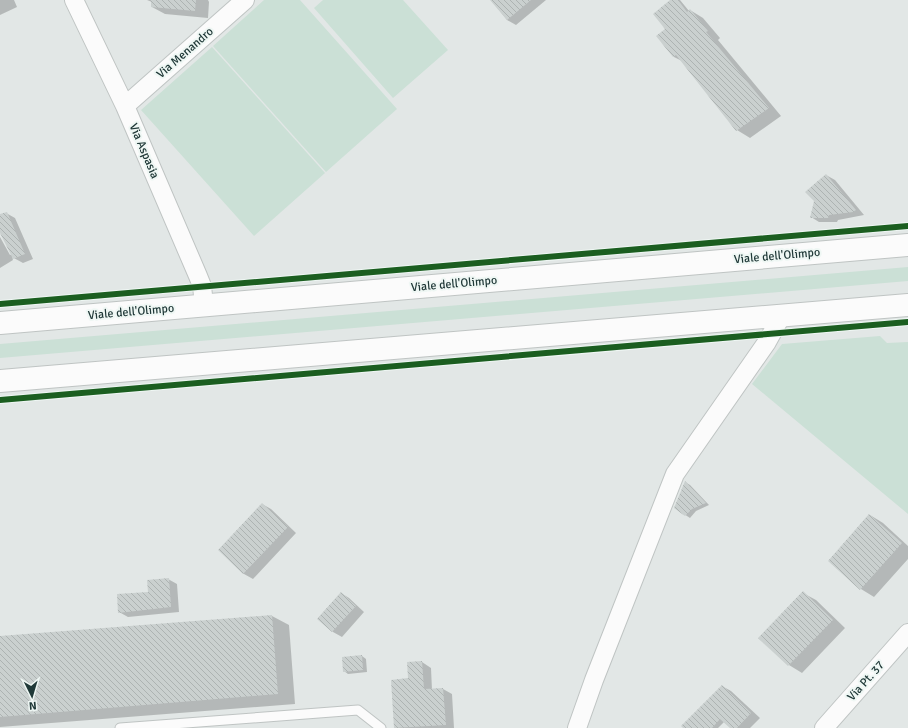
<svg xmlns="http://www.w3.org/2000/svg" width="908" height="728" font-family="Signika,sans-serif">
<defs>
<pattern id="building-back-hatch" width="6" height="6" patternUnits="userSpaceOnUse"><rect width="6" height="6" fill="#cad0cf"/><path d="M-1 5l2 2M0 0l6 6M5-1l2 2" fill="none" stroke="#adb3b2"/></pattern>
</defs>
<rect width="100%" height="100%" fill="#e2e7e6"/>
<path fill="#cbe0d6" d="M 264,0 L 300,0 L 397,109 L 326,172 L 213,46 Z
M 323,0 L 403,0 L 448,50 L 393,98 L 314,8 Z
M 212,47 L 325,173 L 254,236 L 141,110 Z
M 908,267 L 908,281 L 0,358 L 0,344 Z
M 880,336 L 887,343 L 908,342 L 908,514 L 752,384 L 782,344 Z"/>
<path fill="#0003" d="M 0,0 L 14,0 L 17,7 L 0,15 Z
M 147,0 L 208,0 L 209,2 L 208,18 L 165,14 L 152,7 L 152,2 Z
M 491,0 L 546,0 L 516,25 L 507,20 Z
M 672,0 L 680,0 L 689,11 L 690,10 L 703,18 L 720,38 L 718,40 L 781,116 L 750,138 L 737,130 L 682,61 L 674,57 L 658,36 L 667,29 Z
M 826,175 L 835,180 L 864,215 L 838,220 L 837,222 L 819,222 L 811,217 Z
M 6,213 L 15,218 L 33,259 L 23,263 L 12,257 L 13,260 L 0,268 L 0,237 L 10,255 L 12,254 L 0,230 L 0,216 Z
M 686,483 L 690,485 L 709,505 L 696,511 L 690,518 L 675,508 Z
M 262,504 L 271,509 L 296,533 L 253,579 L 244,574 L 219,550 Z
M 870,515 L 883,523 L 908,546 L 908,559 L 874,597 L 861,589 L 829,561 Z
M 168,579 L 177,584 L 179,612 L 128,617 L 119,612 Z
M 341,593 L 349,598 L 364,612 L 342,637 L 333,632 L 318,618 Z
M 803,593 L 816,600 L 845,628 L 802,673 L 789,665 L 760,638 Z
M 272,616 L 289,625 L 295,704 L 0,727 L 0,637 Z
M 362,656 L 366,659 L 367,672 L 348,674 L 344,671 L 343,658 Z
M 422,662 L 431,668 L 432,690 L 443,689 L 452,694 L 454,728 L 395,728 L 392,681 L 409,679 Z
M 722,686 L 731,691 L 760,718 L 750,728 L 731,728 L 724,722 L 718,728 L 685,728 Z"/>
<path fill="url(#building-back-hatch)" d="M 151,0 L 196,0 L 195,11 L 151,7 Z
M 490,0 L 531,0 L 507,20 Z
M 670,0 L 678,0 L 687,12 L 690,9 L 708,31 L 706,32 L 769,108 L 736,131 L 676,55 L 673,57 L 656,36 L 665,29 L 653,14 Z
M 826,174 L 856,210 L 853,212 L 829,215 L 828,218 L 810,218 L 814,201 L 805,192 Z
M 7,212 L 25,254 L 13,259 L 0,233 L 0,214 Z
M 685,481 L 706,503 L 692,509 L 685,516 L 674,508 Z
M 262,503 L 288,527 L 243,574 L 218,550 Z
M 869,514 L 902,543 L 860,590 L 828,561 Z
M 169,578 L 171,607 L 118,613 L 117,594 L 148,592 L 147,580 Z
M 803,591 L 833,620 L 788,666 L 758,638 Z
M 341,592 L 356,606 L 332,632 L 317,619 Z
M 272,615 L 278,694 L 0,717 L 0,636 Z
M 362,655 L 363,670 L 343,672 L 342,657 Z
M 422,661 L 424,689 L 443,688 L 446,725 L 394,728 L 391,680 L 408,678 L 407,662 Z
M 722,685 L 751,713 L 737,728 L 730,728 L 720,719 L 712,728 L 683,728 L 681,726 Z"/>
<g fill="none" stroke-linecap="round" stroke-linejoin="round">
<g stroke="#bfc4c3" stroke-width="11">
<path id="service" d="M 120,728 L 358,710 L 381,728"/>
</g>
<g stroke="#bfc4c3" stroke-width="20">
<path id="minor" d="M 74,0 L 125,106 L 198,276 L 202,286 L 204,305
M 125,106 L 245,0
M 577,728 L 594,680 L 675,474 L 767,342 L 782,315
M 824,728 L 908,633"/>
</g>
<g stroke="#bfc4c3" stroke-width="24">
<path id="tertiary" d="M 0,323 L 908,245
M 0,381 L 908,305"/>
</g>
<use href="#service" stroke="#fbfbfb" stroke-width="9"/>
<use href="#minor" stroke="#fbfbfb" stroke-width="18"/>
<use href="#tertiary" stroke="#fbfbfb" stroke-width="22"/>
<g stroke="#eff7f4" stroke-width="8">
<path id="cycleway" d="M 0,304 L 908,226
M 0,400 L 908,322"/>
</g>
<use href="#cycleway" stroke="#1b5e20" stroke-width="6"/>
</g>
<g text-anchor="middle" dominant-baseline="central" stroke-width="4" stroke-linejoin="round" paint-order="stroke">
<g font-size="12" fill="#203938" stroke="#eff7f4">
<text transform="translate(185 53) rotate(-41)">Via Menandro</text>
<text transform="translate(144 151) rotate(67)">Via Aspasia</text>
<text transform="translate(777 256) rotate(-5)">Viale dell'Olimpo</text>
<text transform="translate(454 284) rotate(-5)">Viale dell'Olimpo</text>
<text transform="translate(131 312) rotate(-5)">Viale dell'Olimpo</text>
<text transform="translate(866 681) rotate(-48)">Via Pt. 37</text>
</g>
</g>
<g transform="translate(32 696) rotate(175)" stroke="#eff7f4" stroke-width="3" paint-order="stroke">
<path d="M0-3L7 15L0 10L-7 15Z" fill="#203938"/>
<text y="-6" font-size="11" font-weight="bold" text-anchor="middle" fill="#203938">N</text>
</g>
</svg>
